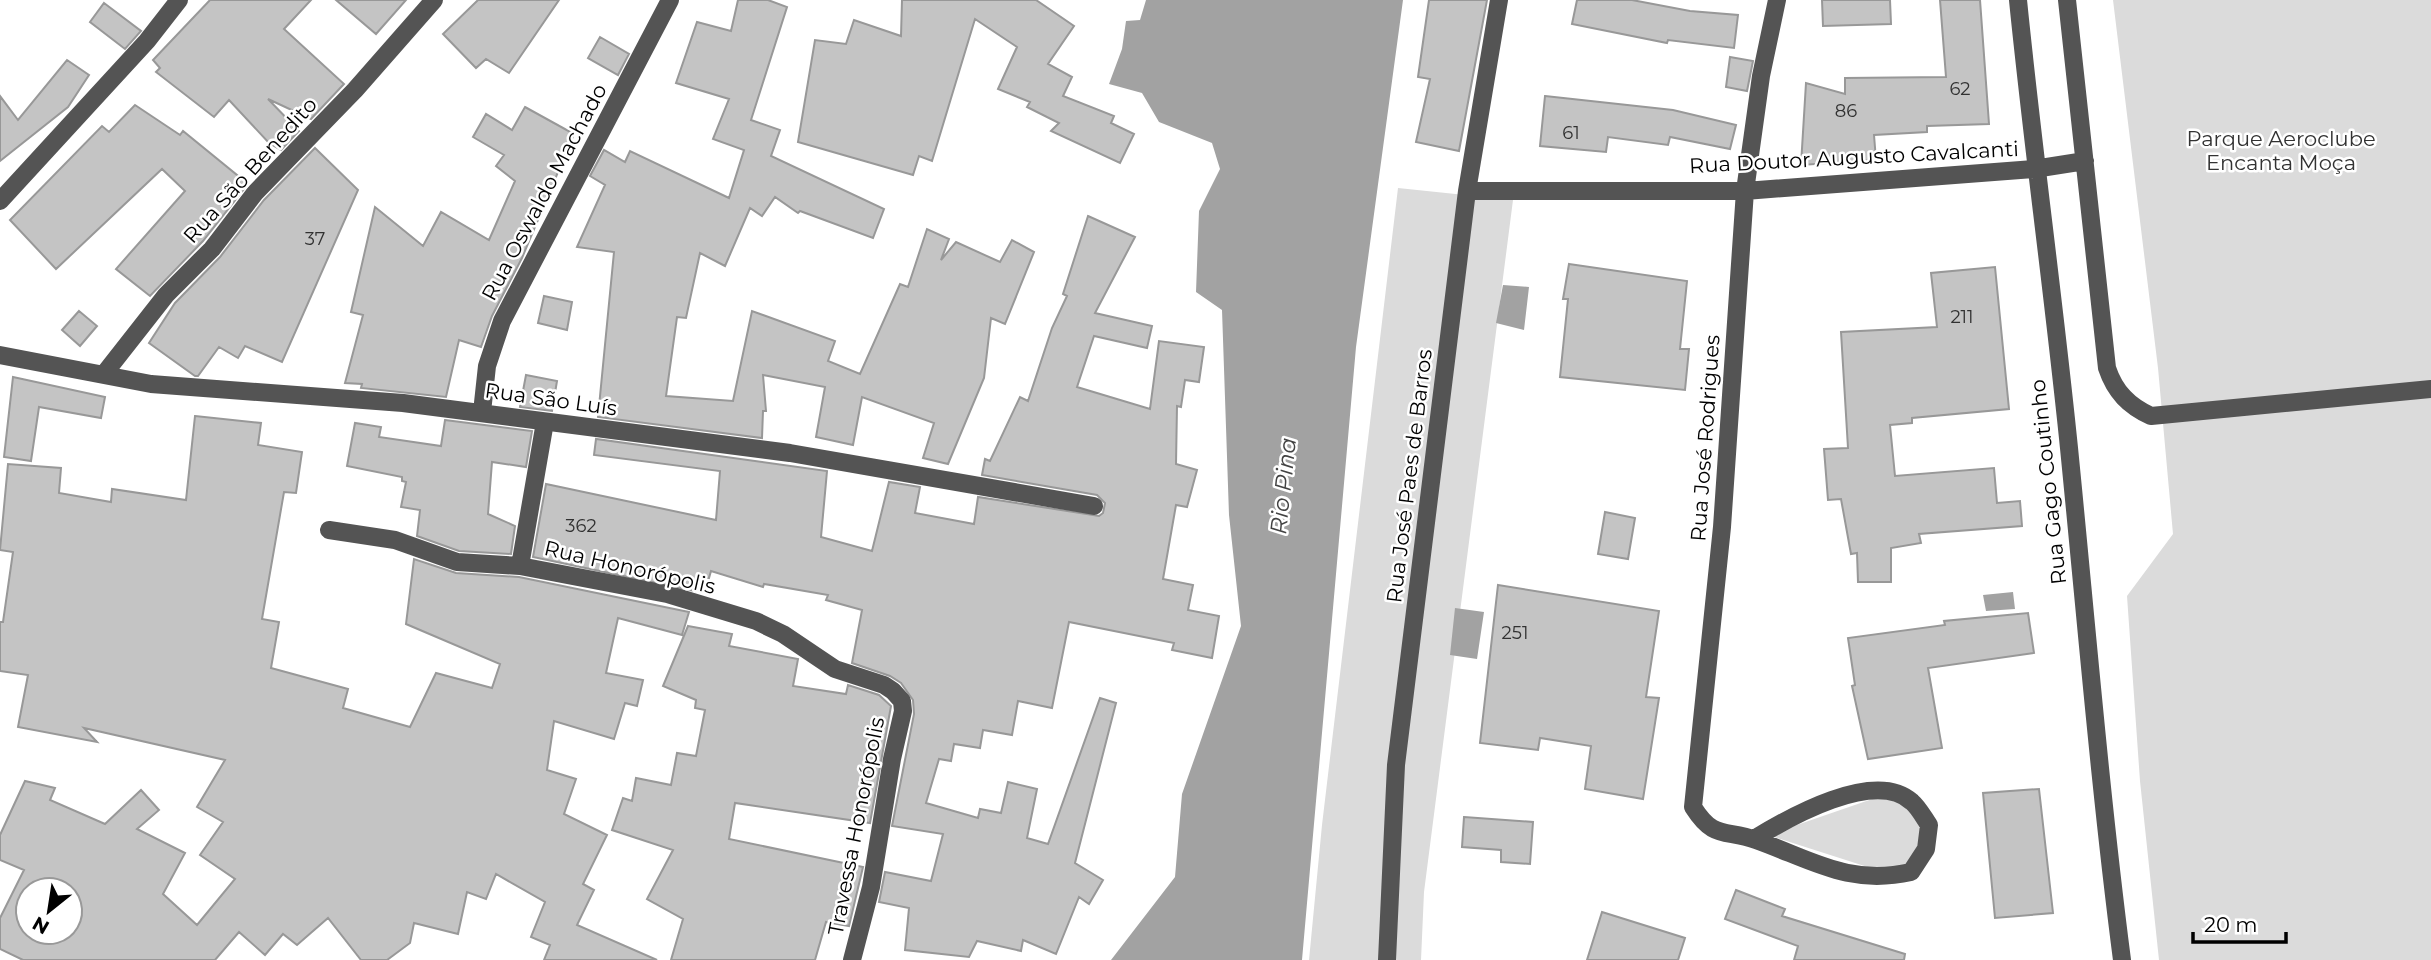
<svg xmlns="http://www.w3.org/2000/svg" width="2431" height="960" font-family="Montserrat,sans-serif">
<rect width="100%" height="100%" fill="#fff"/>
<path fill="#dbdbdb" d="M 2113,0 L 2431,0 L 2431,960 L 2159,960 L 2140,781 L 2127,596 L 2173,534 L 2158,368 Z
M 1398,188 L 1513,200 L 1424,892 L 1421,960 L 1309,960 L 1322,825 Z
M 1878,797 L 1902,800 L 1922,829 L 1919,848 L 1906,865 L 1877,870 L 1768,835 Z"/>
<path fill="#a2a2a2" d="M 1146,0 L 1403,0 L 1356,347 L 1302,960 L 1111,960 L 1175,877 L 1182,794 L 1241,626 L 1229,515 L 1222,310 L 1196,292 L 1199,211 L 1220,169 L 1212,143 L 1159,122 L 1142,93 L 1109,84 L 1122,49 L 1126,21 L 1140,20 Z
M 1503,285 L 1529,287 L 1524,330 L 1496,323 Z
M 2013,592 L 2015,609 L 1986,611 L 1983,595 Z
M 1455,608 L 1484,612 L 1477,659 L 1450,655 Z"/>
<path fill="#c4c4c4" stroke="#989898" stroke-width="2" fill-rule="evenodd" d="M 210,0 L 311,0 L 284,29 L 344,84 L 311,119 L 268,99 L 299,131 L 281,150 L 269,143 L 229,100 L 214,117 L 156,72 L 160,68 L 153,60 Z
M 336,0 L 406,0 L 376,34 Z
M 478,0 L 559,0 L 509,73 L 486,59 L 476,68 L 443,34 Z
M 738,0 L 768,0 L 787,7 L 751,120 L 780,130 L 771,156 L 884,209 L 873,238 L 800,211 L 798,213 L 775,197 L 762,216 L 750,208 L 725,266 L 700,253 L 686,318 L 677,317 L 666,396 L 733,401 L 752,311 L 835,341 L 828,361 L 860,374 L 900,284 L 908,287 L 927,229 L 949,239 L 941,260 L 956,242 L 1000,262 L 1012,240 L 1034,252 L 1005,324 L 991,318 L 984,378 L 948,464 L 923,458 L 934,423 L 862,397 L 853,445 L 816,437 L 825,387 L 763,375 L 766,411 L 763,411 L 762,438 L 598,417 L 614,252 L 577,247 L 605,185 L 590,176 L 604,150 L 625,162 L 630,151 L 729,198 L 744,150 L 713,139 L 729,99 L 676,83 L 697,22 L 731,31 Z
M 902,0 L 1036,0 L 1074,26 L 1048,64 L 1072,77 L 1063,96 L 1114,116 L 1111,123 L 1134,134 L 1120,163 L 1051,131 L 1059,123 L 1027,107 L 1030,102 L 998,89 L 1017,47 L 975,19 L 932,161 L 919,156 L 913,175 L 798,142 L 815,40 L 846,44 L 854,20 L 901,36 Z
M 1429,0 L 1487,0 L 1459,151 L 1416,142 L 1430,79 L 1418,77 Z
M 1577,0 L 1632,0 L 1690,11 L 1738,15 L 1734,48 L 1668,40 L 1667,43 L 1572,24 Z
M 1822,0 L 1890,0 L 1891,24 L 1823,26 Z
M 1940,0 L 1980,0 L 1989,124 L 1927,126 L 1927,132 L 1874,135 L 1876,160 L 1801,165 L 1806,83 L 1845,94 L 1845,78 L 1946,77 Z
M 104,3 L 141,31 L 125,49 L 90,22 Z
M 600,37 L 629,54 L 618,75 L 588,58 Z
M 1730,57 L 1753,61 L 1747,91 L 1726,87 Z
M 67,60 L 89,75 L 68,107 L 0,161 L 0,96 L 18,120 Z
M 1545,96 L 1673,110 L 1736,125 L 1730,149 L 1670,137 L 1668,145 L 1608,137 L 1606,152 L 1540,146 Z
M 135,105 L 180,135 L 183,131 L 248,184 L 203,241 L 150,296 L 116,269 L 185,191 L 162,169 L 56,269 L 10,220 L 102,126 L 109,132 Z
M 525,107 L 574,134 L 522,258 L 492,316 L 481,347 L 459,340 L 446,397 L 361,388 L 362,384 L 345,383 L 363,315 L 351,312 L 375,207 L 423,246 L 441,212 L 489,240 L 515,181 L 496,166 L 504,155 L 473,137 L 486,114 L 512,130 Z
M 315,148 L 358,190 L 282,362 L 245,346 L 238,358 L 219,347 L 198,376 L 195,376 L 149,343 L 175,303 L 220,257 L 264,200 Z
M 1088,216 L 1135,237 L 1095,313 L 1152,326 L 1147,348 L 1094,336 L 1077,387 L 1150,409 L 1159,341 L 1204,347 L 1199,382 L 1185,380 L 1181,407 L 1177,406 L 1176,464 L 1197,470 L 1187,507 L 1176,505 L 1163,579 L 1193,585 L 1188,610 L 1219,616 L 1212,658 L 1172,650 L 1174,643 L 1069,622 L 1052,708 L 1018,701 L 1012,735 L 983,730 L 980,748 L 954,744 L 951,761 L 939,759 L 926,803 L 978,818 L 980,809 L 1001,813 L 1008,782 L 1037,789 L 1027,838 L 1048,844 L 1100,698 L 1116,703 L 1075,863 L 1103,880 L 1089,904 L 1079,897 L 1056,954 L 1023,940 L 1021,951 L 977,941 L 969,957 L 905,950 L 909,908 L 879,902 L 885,872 L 931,881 L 943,834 L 892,826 L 914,714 L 913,700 L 901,683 L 890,676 L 852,663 L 862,610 L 826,600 L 828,595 L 764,584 L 763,587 L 711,571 L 709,578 L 699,576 L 695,591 L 533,557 L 546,484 L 716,520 L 720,471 L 594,455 L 596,439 L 827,471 L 821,537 L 872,551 L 889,482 L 920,487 L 915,513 L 974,524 L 978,497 L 1099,516 L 1103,513 L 1105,503 L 1097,495 L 982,475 L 985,459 L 990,461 L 1020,397 L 1028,401 L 1052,328 L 1067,296 L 1063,294 Z
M 1569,264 L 1687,281 L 1680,349 L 1689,349 L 1685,390 L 1560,377 L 1568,299 L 1563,299 Z
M 1995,267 L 2009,409 L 1912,418 L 1912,423 L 1890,425 L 1895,476 L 1994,468 L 1997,503 L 2020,501 L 2022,526 L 1919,534 L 1921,543 L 1891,548 L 1891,582 L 1858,582 L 1857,553 L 1851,554 L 1841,499 L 1828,500 L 1824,449 L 1848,448 L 1841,332 L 1937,327 L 1931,273 Z
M 544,296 L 572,302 L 567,330 L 538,323 Z
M 79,311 L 97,326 L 80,346 L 62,330 Z
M 526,375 L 557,381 L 552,411 L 520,407 Z
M 13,377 L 105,397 L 101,418 L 39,407 L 31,461 L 4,457 Z
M 195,416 L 261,423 L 258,445 L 302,452 L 296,493 L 284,492 L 262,619 L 279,622 L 271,668 L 348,689 L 343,708 L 410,727 L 436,673 L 492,688 L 500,664 L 406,624 L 414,559 L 456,573 L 519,577 L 689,612 L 682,635 L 618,618 L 606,673 L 643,680 L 637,706 L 625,703 L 614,739 L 554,721 L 547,770 L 576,779 L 564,814 L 607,835 L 583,884 L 594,890 L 577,925 L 657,960 L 544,960 L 550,945 L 531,937 L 545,902 L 496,874 L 486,899 L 467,892 L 458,934 L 414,923 L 410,943 L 387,960 L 361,960 L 328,918 L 297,945 L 283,934 L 265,955 L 239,932 L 215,960 L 23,960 L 0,949 L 0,918 L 24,870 L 0,860 L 0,835 L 25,781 L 55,788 L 50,800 L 105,824 L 141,790 L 159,810 L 137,829 L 185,853 L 163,894 L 197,925 L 235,879 L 200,855 L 223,822 L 197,807 L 225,760 L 84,728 L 97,742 L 18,727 L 28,675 L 0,671 L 0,622 L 3,622 L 13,552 L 0,550 L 8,464 L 61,468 L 59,493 L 111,502 L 112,489 L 186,500 ZM 28,890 L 70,890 L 70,932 L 28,932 Z
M 445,420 L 532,431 L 526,467 L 492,462 L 488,514 L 515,526 L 511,554 L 459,551 L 417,536 L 420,510 L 401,507 L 406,482 L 402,481 L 402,477 L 347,466 L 355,423 L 381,427 L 379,437 L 441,446 Z
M 1605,512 L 1635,518 L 1628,559 L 1598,554 Z
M 1498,585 L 1659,611 L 1646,697 L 1659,698 L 1643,799 L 1585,789 L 1591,746 L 1540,738 L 1538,750 L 1480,743 Z
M 2028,613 L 2034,653 L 1928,668 L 1942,748 L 1868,759 L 1852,686 L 1855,685 L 1848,638 L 1945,625 L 1944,621 Z
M 688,626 L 732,634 L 729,646 L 798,659 L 793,686 L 846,694 L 848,685 L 879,695 L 891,706 L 870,823 L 735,803 L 729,839 L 863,867 L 849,926 L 826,922 L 815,960 L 671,960 L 683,919 L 647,899 L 673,850 L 612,830 L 623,798 L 632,801 L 636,778 L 671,785 L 677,753 L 696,756 L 705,710 L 695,708 L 696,700 L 663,686 Z
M 2039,789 L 2053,913 L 1995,918 L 1983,793 Z
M 1464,817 L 1533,822 L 1530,864 L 1501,862 L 1501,850 L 1462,847 Z
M 1736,890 L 1785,909 L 1782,916 L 1905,954 L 1904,960 L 1794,960 L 1798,946 L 1725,919 Z
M 1602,912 L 1685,938 L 1678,960 L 1587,960 Z"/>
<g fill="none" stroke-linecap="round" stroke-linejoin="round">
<path stroke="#545454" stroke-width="18" d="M 2018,0 C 2033,150 2054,299 2069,448 C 2086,619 2100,790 2122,960
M 2067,0 L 2107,368 C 2115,392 2129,406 2151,416 L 2431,389
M 1467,191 L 1745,191 L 2034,169 L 2085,161
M 0,201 L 147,41 L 179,0
M 0,355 L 151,384 L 403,403 L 790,453 L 1094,506
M 104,374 L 166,295 L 212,249 L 255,193 L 355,90 L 434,0
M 482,412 L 487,366 L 502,321 L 670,0
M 329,530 L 395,540 L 457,562 L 520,566 L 667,594 L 756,621 L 783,634 L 835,669 L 884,685 L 893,691 L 902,701 L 903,711 L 892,759 L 871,887 L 852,960
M 520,566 L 545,422
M 1754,839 C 1788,818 1875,768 1912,802 C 1919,808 1924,818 1929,825 L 1926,849 L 1911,872 C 1849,886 1812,860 1756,840 C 1724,829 1714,840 1693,807 L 1722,527 L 1745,191 L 1761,76 L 1777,0
M 1387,960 L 1396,765 L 1467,191 L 1499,0"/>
</g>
<g text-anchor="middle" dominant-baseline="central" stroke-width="5" stroke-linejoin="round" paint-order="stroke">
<g font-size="18" fill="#313131">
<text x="1960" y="89">62</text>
<text x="1846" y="111">86</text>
<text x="1571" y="133">61</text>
<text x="315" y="239">37</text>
<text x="1962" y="317">211</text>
<text x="581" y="526">362</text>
<text x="1515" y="633">251</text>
</g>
<g font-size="21" fill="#323232" stroke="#fff">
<text x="2281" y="138">Parque Aeroclube<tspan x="2281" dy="24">Encanta Moça</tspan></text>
</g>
<g font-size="21" fill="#000" stroke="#fff">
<text transform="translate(1854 157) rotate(-3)">Rua Doutor Augusto Cavalcanti</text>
<text transform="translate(250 170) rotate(-48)">Rua São Benedito</text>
<text transform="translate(544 192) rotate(-62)">Rua Oswaldo Machado</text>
<text transform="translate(551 399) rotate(8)">Rua São Luís</text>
<text transform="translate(1705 438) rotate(-86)">Rua José Rodrigues</text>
<text transform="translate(1409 476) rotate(-83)">Rua José Paes de Barros</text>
<text transform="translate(2048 482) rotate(-96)">Rua Gago Coutinho</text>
<text transform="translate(630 567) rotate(13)">Rua Honorópolis</text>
<text transform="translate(856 826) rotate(-79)">Travessa Honorópolis</text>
</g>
<g font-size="23" font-style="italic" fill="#434343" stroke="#fff">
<text transform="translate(1283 486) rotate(-84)">Rio Pina</text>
</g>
</g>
<g transform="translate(49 911) rotate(210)"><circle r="33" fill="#ffffff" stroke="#999999" stroke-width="2"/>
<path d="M0-5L12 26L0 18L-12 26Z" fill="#000000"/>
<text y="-10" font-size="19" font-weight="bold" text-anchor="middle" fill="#000000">N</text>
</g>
<path d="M2193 932v10h93v-10" fill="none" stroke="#000000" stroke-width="3.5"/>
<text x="2204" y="932" font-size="21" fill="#000000" stroke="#ffffff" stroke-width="5" paint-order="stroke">20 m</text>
</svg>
